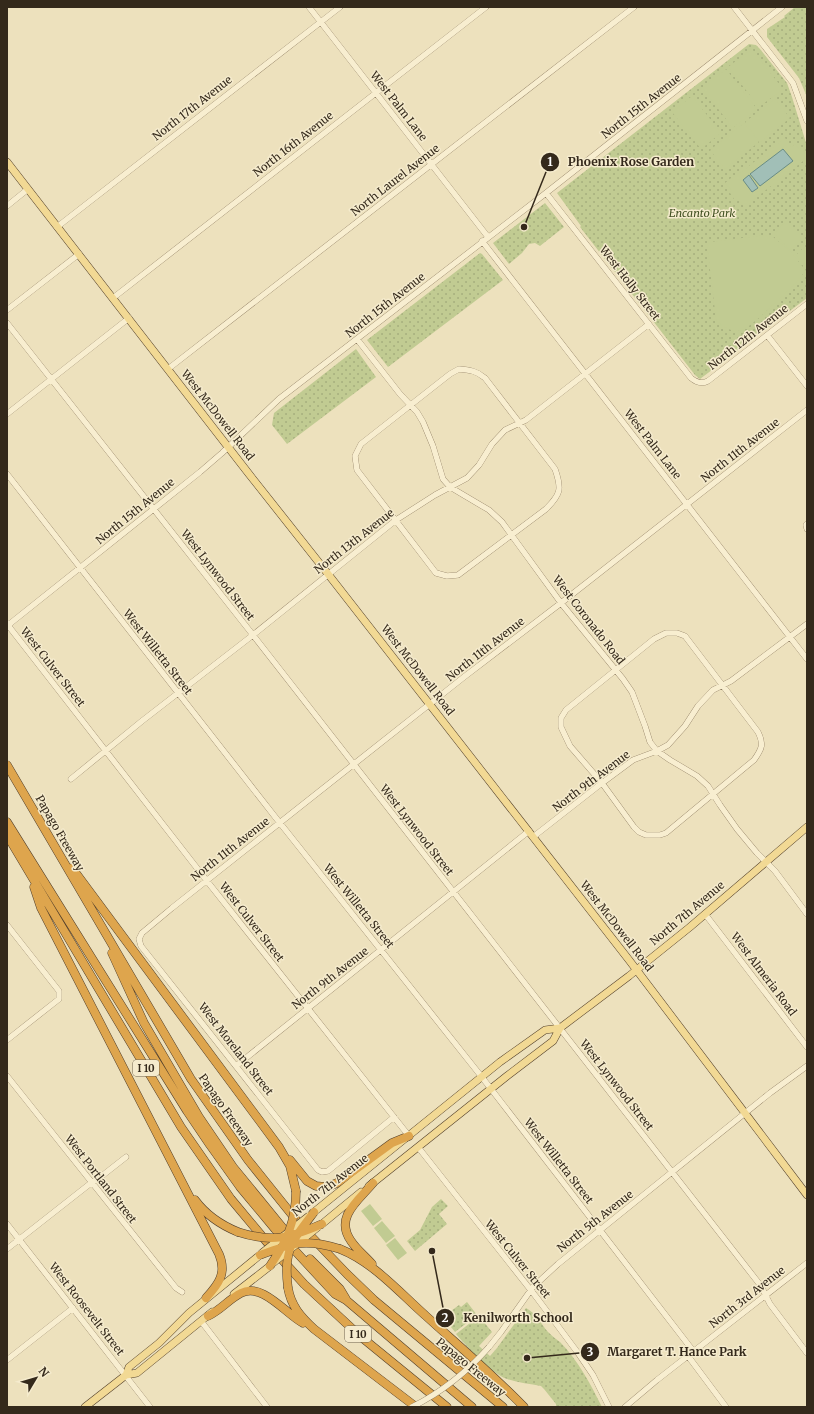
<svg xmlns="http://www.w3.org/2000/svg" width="814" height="1414" font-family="Merriweather,serif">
<defs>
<pattern id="park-dots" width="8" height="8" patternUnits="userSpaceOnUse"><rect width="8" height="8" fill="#c1cb92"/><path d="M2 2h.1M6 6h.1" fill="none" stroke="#a6ae7d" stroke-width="1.8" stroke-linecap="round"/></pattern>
</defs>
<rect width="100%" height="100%" fill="#ede1bd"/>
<path fill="url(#park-dots)" d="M 795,7 L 807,7 L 807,97 L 799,78 L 767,37 L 767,29 L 785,17 L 784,16 Z
M 749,44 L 756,45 L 760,49 L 787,83 L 792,97 L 807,146 L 807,298 L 700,379 L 695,375 L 580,227 L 581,226 L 557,193 Z
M 545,203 L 564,227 L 540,246 L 535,243 L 529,244 L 522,253 L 509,264 L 493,243 Z
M 480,253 L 482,254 L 503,280 L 388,367 L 367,340 Z
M 356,349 L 376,377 L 287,444 L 272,425 L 274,413 Z
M 441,1199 L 448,1206 L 439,1214 L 447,1224 L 415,1251 L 407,1241 L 420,1230 L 432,1207 Z
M 467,1302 L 477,1315 L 455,1332 L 443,1317 L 459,1305 L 461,1307 Z
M 526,1308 C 536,1313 541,1324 548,1332 C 552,1336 556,1339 560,1342 C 578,1360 591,1385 602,1407 L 556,1407 L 556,1404 L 544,1389 L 541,1386 C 530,1384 518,1383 507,1379 C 491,1373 468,1348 456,1334 L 479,1316 L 492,1332 L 479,1346 L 490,1356 L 497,1348 Z"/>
<path fill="#c1cb92" d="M 752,49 L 783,89 L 759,107 L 728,67 Z
M 726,69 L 757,109 L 733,128 L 702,88 Z
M 692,96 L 721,133 L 701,149 L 672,112 Z
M 775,99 L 790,118 L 760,142 L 745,122 Z
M 744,123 L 759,142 L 725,169 L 710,150 Z
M 785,138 L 791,147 L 795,144 L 800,150 L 802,149 L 807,155 L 807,158 L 744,207 L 739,200 L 736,202 L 730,193 L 732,191 L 725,183 L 731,178 L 732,179 Z
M 785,223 L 801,239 L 790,250 L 774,233 Z
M 767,235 L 770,237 L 771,235 L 791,252 L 806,271 L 801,276 L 796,283 C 785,292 749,332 737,331 C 729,331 720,325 716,319 L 707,245 L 710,242 Z
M 804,247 L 807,250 L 807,267 L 796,255 Z
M 370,1204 L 382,1219 L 373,1226 L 361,1211 Z
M 382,1221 L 395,1236 L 386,1243 L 374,1228 Z
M 395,1238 L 407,1253 L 398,1260 L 386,1245 Z"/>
<path fill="#a1bfb7" stroke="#698c85" d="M 783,149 L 793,161 L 760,186 L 750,174 Z
M 749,175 L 758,188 L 752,192 L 743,180 Z"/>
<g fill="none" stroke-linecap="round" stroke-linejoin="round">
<g stroke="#857257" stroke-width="6">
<path id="minor" d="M 309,7 L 488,237
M 734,7 L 793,83 L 807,121
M 546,193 L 691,378 C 697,383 702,384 708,381 L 807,304
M 7,206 L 28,189
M 57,227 L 340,7
M 482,241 L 807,659
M 113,298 L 486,7
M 7,310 L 79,254
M 7,323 L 253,635 L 761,1286 L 770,1304 L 807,1353
M 767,335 L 807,386
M 357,339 L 400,394 L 417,412 L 423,422 L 433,446 L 443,479 L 450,487 L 489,510 L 502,522 L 561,603 L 623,679 L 632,692 L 645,726 L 650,742 L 657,751 L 670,760 L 697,776 L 708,786 L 720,805 L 737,829 L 757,853 L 775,871 L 807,914
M 168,369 L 634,7
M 459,369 C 470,370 477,371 485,378 L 555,469 C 562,489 561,494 546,509 L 458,575 L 447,576 L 436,573 L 357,470 L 355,456 L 361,444 L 450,374 Z
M 7,414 L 129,318
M 7,474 L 276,818 L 481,1076 L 694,1352
M 807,524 L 806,525 L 807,529
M 7,624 L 207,881 L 409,1136
M 7,626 L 200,472 L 222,453 L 279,399 L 546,193 L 782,7
M 666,633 L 677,633 L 685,636 L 758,732 C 764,744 762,749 754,760 L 666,833 L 660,835 L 646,835 L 639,832 L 634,827 L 602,783 L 570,746 L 561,727 L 561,718 L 566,710 L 654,639 Z
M 71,779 L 142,721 L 253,635 L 396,520 L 435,495 L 467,478 L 479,465 L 492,444 L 505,430 L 526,420 L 649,324
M 533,837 L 602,783 L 633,760 L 657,751 L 668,745 L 685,726 L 698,706 L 713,690 L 731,681 L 807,624
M 705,914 L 807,1047
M 7,925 L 59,991 L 59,999 L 7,1040
M 236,1066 L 529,831
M 7,1076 L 176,1288 L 182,1292
M 394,1117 L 328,1171 L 322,1172 L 318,1170 L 141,946 L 139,939 L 142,933 L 172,908 L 464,677 L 561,603 L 807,410
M 418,1147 L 537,1298 L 578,1353 L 593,1375 L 609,1407
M 7,1224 L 150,1407
M 7,1249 L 91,1183 L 98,1179 L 126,1157
M 201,1321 L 267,1407
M 489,1347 L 501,1332 L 533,1287 L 558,1264 L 770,1093 L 807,1066
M 688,1356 L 726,1407
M 7,1360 L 73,1308
M 625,1407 L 657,1380 L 807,1263"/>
</g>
<g stroke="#523f2b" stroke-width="8">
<path id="major" d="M 7,162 L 249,474 L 328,574 L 629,960 L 807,1195
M 369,1186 L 507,1076 L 553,1041 L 560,1028 L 629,976 L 690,927 L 807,827
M 314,1212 L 500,1062 L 545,1030 L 560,1028
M 322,1224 L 361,1192
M 234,1294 L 270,1266
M 126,1375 L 129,1367 L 159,1343 L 189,1313 L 260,1255
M 85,1407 L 126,1375 L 137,1373 L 212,1312"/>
</g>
<g stroke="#523f2b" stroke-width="9">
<path id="highway" d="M 7,765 L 191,1079 L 248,1160 L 297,1221
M 7,822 L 187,1111 L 210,1145 L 240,1187 L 275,1229 L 335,1294 L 346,1300 L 472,1407
M 7,835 L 181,1127 L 231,1199 L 276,1253 L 304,1284 L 360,1336 L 447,1407
M 72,868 L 279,1147 L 290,1166 L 296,1191
M 34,887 L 41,908 L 219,1254 C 227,1273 219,1284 206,1298
M 112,953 L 144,1023 L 199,1117 L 233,1167 L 291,1238
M 290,1160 L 307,1181 L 316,1186 L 327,1187 L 337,1183 L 392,1143 L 409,1136
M 195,1200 C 206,1215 221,1225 238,1232
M 305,1230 L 347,1274 L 374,1300 L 503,1407
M 340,1249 C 373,1262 399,1292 426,1316 C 459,1346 493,1375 524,1407
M 310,1259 L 340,1289 L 346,1299
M 372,1264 C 365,1256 357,1250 351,1241 C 334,1217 359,1200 373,1183
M 288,1288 C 291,1306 301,1317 314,1329 L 416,1407
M 208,1316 C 221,1310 229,1299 241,1293 C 262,1282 286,1314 303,1323"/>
</g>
<use href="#minor" stroke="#f8eed0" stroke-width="5.5"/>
<use href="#major" stroke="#f2d994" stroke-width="7"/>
<use href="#highway" stroke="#dea54d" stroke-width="8"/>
<g stroke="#857257" stroke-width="6" stroke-linecap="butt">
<path id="minor-bridge" d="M 412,1407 C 442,1392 467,1372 489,1347"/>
</g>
<g stroke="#523f2b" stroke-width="8" stroke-linecap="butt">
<path id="major-bridge" d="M 262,1253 L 309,1216
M 273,1263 L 318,1227"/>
</g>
<g stroke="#523f2b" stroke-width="9" stroke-linecap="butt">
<path id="highway-bridge" d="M 238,1232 C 272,1243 290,1238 322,1224
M 260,1255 C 292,1243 305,1238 340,1249
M 270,1266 C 287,1241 296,1221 296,1191
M 288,1288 C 283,1250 292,1241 314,1212"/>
</g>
<use href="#minor-bridge" stroke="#f8eed0" stroke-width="5.5"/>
<use href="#major-bridge" stroke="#f2d994" stroke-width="7"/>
<use href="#highway-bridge" stroke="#dea54d" stroke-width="8"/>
</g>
<g text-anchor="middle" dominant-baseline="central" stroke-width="3" stroke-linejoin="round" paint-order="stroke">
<g fill="#f5ebcd" stroke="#6e6350" stroke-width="1">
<rect x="133" y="1060" width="26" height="16" rx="3"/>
<rect x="345" y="1326" width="26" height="16" rx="3"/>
</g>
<g font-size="10" font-weight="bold" fill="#34291b">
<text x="146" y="1068">I 10</text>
<text x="358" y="1334">I 10</text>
</g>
<g font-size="11" fill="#34291b" stroke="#f5ebcd">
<text transform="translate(399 106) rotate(52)">West Palm Lane</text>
<text transform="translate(641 106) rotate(-38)">North 15th Avenue</text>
<text transform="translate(192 108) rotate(-38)">North 17th Avenue</text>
<text transform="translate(293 144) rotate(-38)">North 16th Avenue</text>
<text transform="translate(395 180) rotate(-38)">North Laurel Avenue</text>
<text transform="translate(630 283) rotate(52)">West Holly Street</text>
<text transform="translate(385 305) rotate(-38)">North 15th Avenue</text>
<text transform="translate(748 337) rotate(-38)">North 12th Avenue</text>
<text transform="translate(218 415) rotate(52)">West McDowell Road</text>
<text transform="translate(653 444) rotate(52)">West Palm Lane</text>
<text transform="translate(740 450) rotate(-38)">North 11th Avenue</text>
<text transform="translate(135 511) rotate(-39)">North 15th Avenue</text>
<text transform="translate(354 541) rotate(-38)">North 13th Avenue</text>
<text transform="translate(218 575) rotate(52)">West Lynwood Street</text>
<text transform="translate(589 620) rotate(52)">West Coronado Road</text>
<text transform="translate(485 649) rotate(-38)">North 11th Avenue</text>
<text transform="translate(158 652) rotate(52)">West Willetta Street</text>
<text transform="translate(53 667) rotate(52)">West Culver Street</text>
<text transform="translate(418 670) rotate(52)">West McDowell Road</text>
<text transform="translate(591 781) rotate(-37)">North 9th Avenue</text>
<text transform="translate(417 830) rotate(52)">West Lynwood Street</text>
<text transform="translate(60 833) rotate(60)">Papago Freeway</text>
<text transform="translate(230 849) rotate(-38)">North 11th Avenue</text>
<text transform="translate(359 906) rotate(51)">West Willetta Street</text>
<text transform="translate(687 913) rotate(-40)">North 7th Avenue</text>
<text transform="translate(252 922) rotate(52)">West Culver Street</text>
<text transform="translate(617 926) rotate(52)">West McDowell Road</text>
<text transform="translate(764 974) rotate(53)">West Almeria Road</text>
<text transform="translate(330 978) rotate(-38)">North 9th Avenue</text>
<text transform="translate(236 1049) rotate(52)">West Moreland Street</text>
<text transform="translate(617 1085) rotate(52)">West Lynwood Street</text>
<text transform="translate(226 1110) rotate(55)">Papago Freeway</text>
<text transform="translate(559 1161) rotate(52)">West Willetta Street</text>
<text transform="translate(101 1179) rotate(52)">West Portland Street</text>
<text transform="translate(330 1185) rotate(-38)">North 7th Avenue</text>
<text transform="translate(595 1221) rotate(-38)">North 5th Avenue</text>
<text transform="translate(518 1259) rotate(51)">West Culver Street</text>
<text transform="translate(747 1297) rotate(-38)">North 3rd Avenue</text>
<text transform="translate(87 1309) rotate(52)">West Roosevelt Street</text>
<text transform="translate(471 1367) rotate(39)">Papago Freeway</text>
</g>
<g font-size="11" font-style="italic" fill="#425122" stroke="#f5ebcd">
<text x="702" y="213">Encanto Park</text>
</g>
</g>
<path fill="none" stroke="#34291b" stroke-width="1.5" d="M524 227L550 162M432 1251L445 1318M527 1358L590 1352"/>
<g fill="#34291b" stroke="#f5ebcd" stroke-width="1.5">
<circle cx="524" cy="227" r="4"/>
<circle cx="432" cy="1251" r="4"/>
<circle cx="527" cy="1358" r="4"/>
<circle cx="550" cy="162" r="10"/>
<circle cx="445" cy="1318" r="10"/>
<circle cx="590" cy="1352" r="10"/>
</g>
<g font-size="12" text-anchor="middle" font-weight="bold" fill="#fff">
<text x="550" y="166">1</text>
<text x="445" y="1322">2</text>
<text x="590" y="1356">3</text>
</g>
<g font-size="12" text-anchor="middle" font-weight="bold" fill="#34291b" stroke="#f5ebcd" stroke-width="3" stroke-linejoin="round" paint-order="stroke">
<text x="631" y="166">Phoenix Rose Garden</text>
<text x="518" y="1322">Kenilworth School</text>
<text x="677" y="1356">Margaret T. Hance Park</text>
</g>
<rect width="814" height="1414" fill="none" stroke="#34291b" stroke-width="16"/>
<g transform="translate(36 1378) rotate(52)" stroke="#f5ebcd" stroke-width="3" paint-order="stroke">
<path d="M0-3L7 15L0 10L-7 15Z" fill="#34291b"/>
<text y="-6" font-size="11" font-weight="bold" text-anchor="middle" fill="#34291b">N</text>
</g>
</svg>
